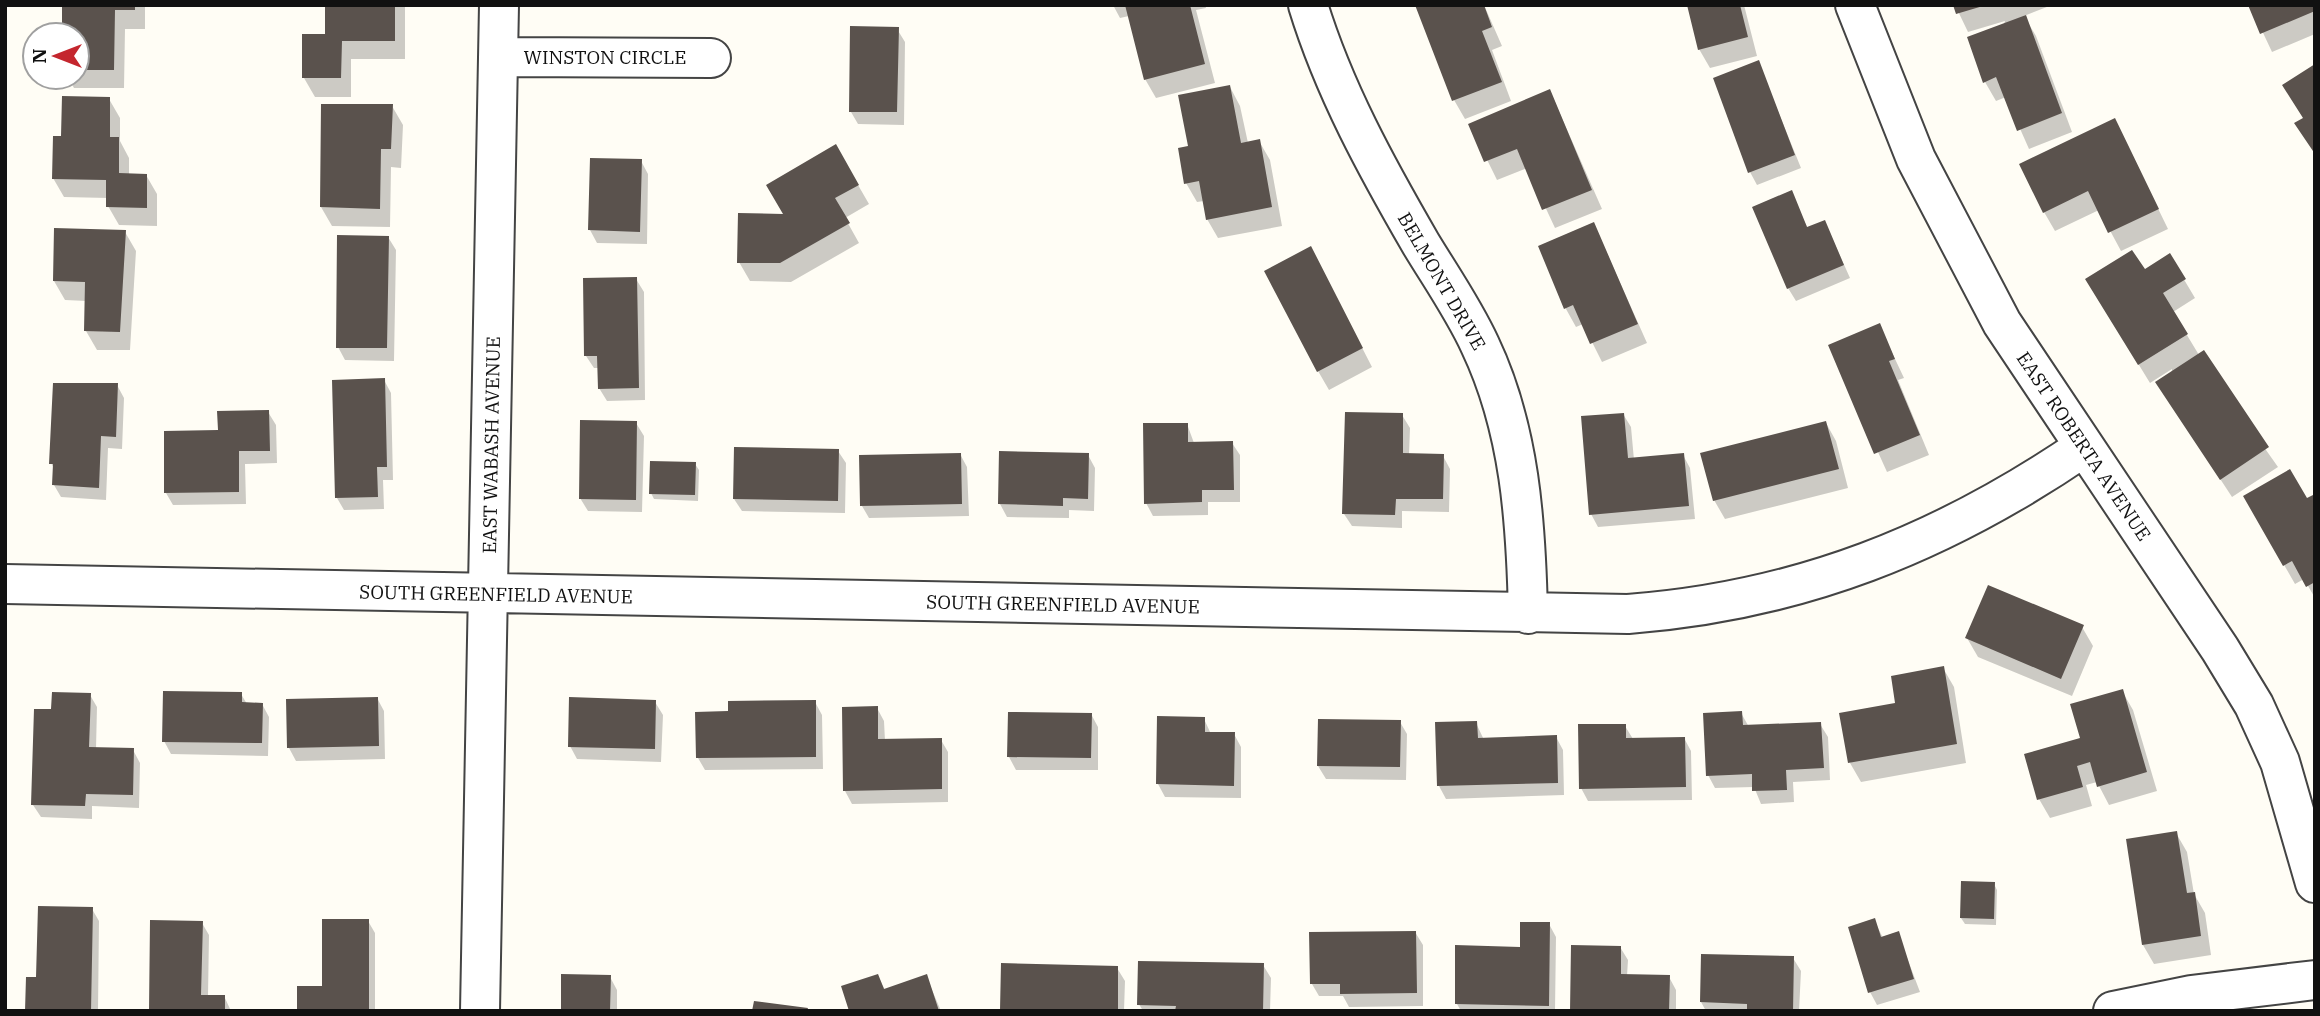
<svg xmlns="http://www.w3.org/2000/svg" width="2320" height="1016" font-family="'IBM Plex Serif',serif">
<rect width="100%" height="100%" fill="#fffdf5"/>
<path fill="#0003" d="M 64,5 L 145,5 L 145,29 L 125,29 L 124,88 L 74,88 L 68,77 L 77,77 L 77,35 L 63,35 Z
M 327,5 L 405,5 L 405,59 L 351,59 L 351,97 L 315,97 L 304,78 L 327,36 Z
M 1113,5 L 1205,5 L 1206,8 L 1196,10 L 1215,83 L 1156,98 L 1145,79 L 1129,16 L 1120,18 Z
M 1421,5 L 1484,5 L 1502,46 L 1492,50 L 1511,101 L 1465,119 L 1454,100 Z
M 1688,5 L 1744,5 L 1757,56 L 1710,68 L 1699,49 Z
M 1955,5 L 2052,5 L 2024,16 L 2036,36 L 2072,132 L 2029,149 L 2006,97 L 1996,101 L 1985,82 L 2005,21 L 1968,32 Z
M 2250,5 L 2315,5 L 2315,34 L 2272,52 Z
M 897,29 L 905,42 L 904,125 L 858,124 L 851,112 Z
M 1758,62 L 1801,168 L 1757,185 L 1750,172 Z
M 1230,87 L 1240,106 L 1248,143 L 1259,141 L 1270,160 L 1282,226 L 1218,238 L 1207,219 L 1204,201 L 1197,202 L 1186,183 Z
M 1550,91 L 1602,209 L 1555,228 L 1527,168 L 1497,180 L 1470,125 Z
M 109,99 L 120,118 L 120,141 L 129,158 L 129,175 L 146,175 L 157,194 L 157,226 L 119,225 L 108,206 L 108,198 L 64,197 L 53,178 Z
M 392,106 L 403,125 L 401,168 L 391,167 L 390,227 L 332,226 L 321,207 Z
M 2115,120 L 2168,229 L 2121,251 L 2099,210 L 2055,231 L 2044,212 Z
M 836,147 L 869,204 L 845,218 L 859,243 L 791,282 L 750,281 L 739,262 L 786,216 Z
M 641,161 L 648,174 L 647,244 L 597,243 L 590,230 Z
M 1791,193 L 1808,229 L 1825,222 L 1850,278 L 1796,301 L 1788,288 Z
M 1594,224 L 1647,343 L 1602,362 L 1583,324 L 1576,327 L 1566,309 L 1540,247 Z
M 125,232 L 136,251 L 130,350 L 97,350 L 86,331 L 87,301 L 65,300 L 54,281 Z
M 388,237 L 396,250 L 394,361 L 345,360 L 338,347 Z
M 2170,256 L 2195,298 L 2173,312 L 2199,355 L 2278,467 L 2232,497 L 2169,401 L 2172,369 L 2150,383 L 2098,298 Z
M 1321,268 L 1372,367 L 1329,390 L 1318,371 Z
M 636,279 L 644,292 L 645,400 L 607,401 L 599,388 L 599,368 L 594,368 L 586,356 Z
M 1879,325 L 1904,378 L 1898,380 L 1929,455 L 1887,472 L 1830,346 Z
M 384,380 L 391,393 L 393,480 L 383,480 L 384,509 L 344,510 L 337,498 Z
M 117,385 L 124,398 L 122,449 L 108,448 L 106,500 L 61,497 L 54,485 L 55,470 L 51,463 Z
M 268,412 L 276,425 L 277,463 L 245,464 L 246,504 L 173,505 L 166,493 Z
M 1623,414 L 1631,427 L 1634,460 L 1683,455 L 1690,468 L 1695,519 L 1598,527 L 1591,514 Z
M 1402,415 L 1410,428 L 1409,455 L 1443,456 L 1450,469 L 1449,512 L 1402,511 L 1402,528 L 1352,526 L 1344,514 Z
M 636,423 L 644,436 L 642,512 L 588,511 L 580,498 Z
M 1826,423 L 1836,441 L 1848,488 L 1725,519 L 1714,500 Z
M 1187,424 L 1194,443 L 1232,443 L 1240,455 L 1240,502 L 1208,502 L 1208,515 L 1153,516 L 1146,503 Z
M 838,451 L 846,463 L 845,513 L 742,511 L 734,499 Z
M 960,454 L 967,467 L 969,516 L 869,518 L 862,506 Z
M 1088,455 L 1095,468 L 1094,511 L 1069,510 L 1069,518 L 1007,517 L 1000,504 Z
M 695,464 L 699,470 L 698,501 L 654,499 L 651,493 Z
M 2315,496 L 2315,598 L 2304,579 L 2295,584 L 2245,497 L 2307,500 Z
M 2082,627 L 2093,646 L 2072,696 L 1978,657 L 1967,638 Z
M 1943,668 L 1954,687 L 1966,763 L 1861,782 L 1850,763 L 1897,704 Z
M 2122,691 L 2133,710 L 2157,791 L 2109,805 L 2097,782 L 2086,785 L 2092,806 L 2050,818 L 2039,799 Z
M 241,694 L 247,704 L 262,704 L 269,717 L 268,756 L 171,754 L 164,741 Z
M 90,695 L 97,707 L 96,749 L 133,750 L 140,763 L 139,808 L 92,806 L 92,819 L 41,817 L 33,805 L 53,711 Z
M 377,698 L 384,711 L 385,759 L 296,761 L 289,748 L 288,700 Z
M 655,702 L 663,715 L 661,762 L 577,759 L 570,746 Z
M 815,702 L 822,715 L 823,769 L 705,770 L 698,758 L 730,713 Z
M 877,708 L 884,721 L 885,741 L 941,740 L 948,752 L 948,802 L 852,804 L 845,791 L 843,709 Z
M 1741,713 L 1749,727 L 1820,724 L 1828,737 L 1830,780 L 1793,782 L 1794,802 L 1761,804 L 1754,787 L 1715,788 L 1708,775 Z
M 1091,714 L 1098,727 L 1098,770 L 1016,770 L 1009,757 Z
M 1204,719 L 1211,734 L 1234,734 L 1241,747 L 1241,798 L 1165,797 L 1158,784 Z
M 1400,722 L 1407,734 L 1406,780 L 1326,779 L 1318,766 Z
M 1476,723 L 1484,740 L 1556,737 L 1563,750 L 1564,795 L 1446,799 L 1439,786 Z
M 1625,726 L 1633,739 L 1684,738 L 1691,751 L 1692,800 L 1588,801 L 1581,788 Z
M 2176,833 L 2187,852 L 2194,894 L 2205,913 L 2211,955 L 2154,964 L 2143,945 Z
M 1994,884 L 1997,890 L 1996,925 L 1965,924 L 1961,918 Z
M 92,909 L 99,921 L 98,1011 L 27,1011 Z
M 1874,920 L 1883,938 L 1898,934 L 1920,992 L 1877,1005 L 1870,992 Z
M 368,921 L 375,933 L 375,1011 L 298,1011 L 324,988 Z
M 202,923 L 209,935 L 208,996 L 224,996 L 231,1011 L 151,1011 Z
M 1549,924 L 1556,937 L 1555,1011 L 1461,1011 L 1457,1004 Z
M 1415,932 L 1423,945 L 1423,1006 L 1349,1007 L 1343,996 L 1319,996 L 1312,984 Z
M 1620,947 L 1628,960 L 1627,976 L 1669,977 L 1676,990 L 1676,1011 L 1572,1011 Z
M 1793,958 L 1801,971 L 1799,1011 L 1706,1011 L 1701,1002 Z
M 1263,965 L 1271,978 L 1270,1011 L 1143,1011 L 1139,1004 Z
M 1117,968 L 1125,981 L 1124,1011 L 1001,1009 Z
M 878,976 L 885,990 L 926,976 L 941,1011 L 851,1011 Z
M 610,977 L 617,990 L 617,1011 L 563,1011 Z"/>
<path fill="#5a524d" d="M 62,5 L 135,5 L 135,10 L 115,10 L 114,70 L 77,70 L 77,35 L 62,35 Z
M 325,5 L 395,5 L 395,41 L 342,41 L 341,78 L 302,78 L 302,34 L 325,34 Z
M 1125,5 L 1190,5 L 1205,64 L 1144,80 Z
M 1415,5 L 1484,5 L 1492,27 L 1482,31 L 1502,82 L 1452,101 Z
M 1687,5 L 1740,5 L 1748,37 L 1698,50 Z
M 1953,5 L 1983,5 L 1983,6 L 1956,14 Z
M 2248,5 L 2315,5 L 2315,11 L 2260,34 Z
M 2026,15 L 2062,113 L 2017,131 L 1996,77 L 1983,83 L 1967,37 Z
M 850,26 L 899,27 L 897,112 L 849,112 Z
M 1759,60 L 1795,155 L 1748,173 L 1713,78 Z
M 2315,64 L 2315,154 L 2294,123 L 2303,118 L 2282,85 Z
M 1230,85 L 1241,143 L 1260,139 L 1272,207 L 1206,220 L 1199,181 L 1184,184 L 1178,148 L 1188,146 L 1178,95 Z
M 1550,89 L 1592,190 L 1542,210 L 1517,149 L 1484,162 L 1468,124 Z
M 62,96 L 110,97 L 110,137 L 119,137 L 119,173 L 147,174 L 147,208 L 106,207 L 106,180 L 52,179 L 53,136 L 61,136 Z
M 321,104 L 393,104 L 391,149 L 381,149 L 380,209 L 320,207 Z
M 2115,118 L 2159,209 L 2108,233 L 2088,191 L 2043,213 L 2019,164 Z
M 836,144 L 859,185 L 835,198 L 850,223 L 780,263 L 737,263 L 738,213 L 783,214 L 766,185 Z
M 590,158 L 642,159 L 640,232 L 588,230 Z
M 1792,190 L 1807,227 L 1825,220 L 1844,265 L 1787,289 L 1752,207 Z
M 1594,222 L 1638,324 L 1590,344 L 1573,305 L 1564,309 L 1538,246 Z
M 54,228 L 126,230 L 120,332 L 84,331 L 85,282 L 53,281 Z
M 337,235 L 389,236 L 387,348 L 336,348 Z
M 1311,246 L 1363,348 L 1317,372 L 1264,271 Z
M 2132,250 L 2145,269 L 2170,253 L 2186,279 L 2163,293 L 2188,334 L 2138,365 L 2085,279 Z
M 637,277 L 639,388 L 598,389 L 597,356 L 584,356 L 583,278 Z
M 1880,323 L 1895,359 L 1889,361 L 1920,435 L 1874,454 L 1828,345 Z
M 2204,350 L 2269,447 L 2220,480 L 2155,382 Z
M 385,378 L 387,467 L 377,467 L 378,497 L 335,498 L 332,380 Z
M 53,383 L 118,383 L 116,437 L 101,436 L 99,488 L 52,485 L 53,464 L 49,464 Z
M 269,410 L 270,451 L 239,451 L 239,492 L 164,493 L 164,431 L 218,430 L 217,411 Z
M 1345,412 L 1403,413 L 1403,453 L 1444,454 L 1443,499 L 1396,499 L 1395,515 L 1342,514 Z
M 1624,413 L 1628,458 L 1684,453 L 1689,506 L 1589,515 L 1581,416 Z
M 580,420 L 637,421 L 636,500 L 579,499 Z
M 1826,421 L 1839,469 L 1713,501 L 1700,453 Z
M 1143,423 L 1188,423 L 1188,442 L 1233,441 L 1234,490 L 1202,490 L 1202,502 L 1144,504 Z
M 734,447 L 839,449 L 838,501 L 733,499 Z
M 999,451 L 1089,453 L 1088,499 L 1063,498 L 1063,506 L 998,504 Z
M 961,453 L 962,504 L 860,506 L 859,455 Z
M 650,461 L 696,462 L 695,495 L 649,494 Z
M 2290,469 L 2307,498 L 2315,494 L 2315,582 L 2306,587 L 2292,561 L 2283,566 L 2243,496 Z
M 1988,585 L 2084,625 L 2061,679 L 1965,638 Z
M 1944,666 L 1957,744 L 1848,763 L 1839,713 L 1895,703 L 1891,676 Z
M 2123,689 L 2147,772 L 2097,787 L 2090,762 L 2077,766 L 2083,787 L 2037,800 L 2024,754 L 2080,738 L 2070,704 Z
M 163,691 L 242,692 L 242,702 L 263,703 L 262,743 L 162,742 Z
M 52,692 L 91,693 L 89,747 L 134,748 L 133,795 L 86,794 L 85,806 L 31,805 L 34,709 L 51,709 Z
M 378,697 L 379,746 L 287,748 L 286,699 Z
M 569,697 L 656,700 L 655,749 L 568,747 Z
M 816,700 L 816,757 L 696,758 L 695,712 L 728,711 L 728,701 Z
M 878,706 L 878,739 L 942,738 L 942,789 L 843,791 L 842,707 Z
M 1742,711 L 1743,725 L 1821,722 L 1824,768 L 1786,770 L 1787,790 L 1752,791 L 1752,774 L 1706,776 L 1703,713 Z
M 1008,712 L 1092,713 L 1091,758 L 1007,757 Z
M 1157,716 L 1205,717 L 1205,732 L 1235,732 L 1234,786 L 1156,784 Z
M 1318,719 L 1401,720 L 1400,767 L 1317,766 Z
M 1477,721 L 1478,738 L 1557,735 L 1558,783 L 1437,786 L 1435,722 Z
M 1578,724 L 1626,724 L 1626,738 L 1685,737 L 1686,787 L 1579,789 Z
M 2177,831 L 2187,893 L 2195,892 L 2201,936 L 2142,945 L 2126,839 Z
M 1961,881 L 1995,882 L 1994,919 L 1960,918 Z
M 38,906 L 93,907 L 91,1011 L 25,1011 L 26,977 L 36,977 Z
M 1875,918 L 1881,937 L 1899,931 L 1914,979 L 1868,993 L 1848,927 Z
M 322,919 L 369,919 L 369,1011 L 297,1011 L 297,986 L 322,986 Z
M 150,920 L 203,921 L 201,995 L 225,995 L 225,1011 L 149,1011 Z
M 1520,922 L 1550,922 L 1549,1006 L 1455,1004 L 1455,945 L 1520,947 Z
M 1416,931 L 1417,993 L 1340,994 L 1340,984 L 1310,984 L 1309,932 Z
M 1571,945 L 1621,946 L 1621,974 L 1670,975 L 1669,1011 L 1570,1011 Z
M 1701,954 L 1794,956 L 1793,1011 L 1747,1011 L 1747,1004 L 1700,1002 Z
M 1138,961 L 1264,963 L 1263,1011 L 1175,1011 L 1176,1006 L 1137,1005 Z
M 1001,963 L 1118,966 L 1118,1011 L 1000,1010 Z
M 561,974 L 611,975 L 610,1011 L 561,1011 Z
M 878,974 L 884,989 L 927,974 L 939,1011 L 849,1011 L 841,986 Z
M 754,1001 L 808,1008 L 807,1011 L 752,1011 Z"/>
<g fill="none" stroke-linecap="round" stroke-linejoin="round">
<g stroke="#444" stroke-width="42">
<path id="minor" d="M 1308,5 C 1334,90 1377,168 1421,244 C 1441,277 1464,310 1480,345 C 1520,429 1526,522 1528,614
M 1855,5 L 1916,159 L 2002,323 L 2220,649 L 2254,705 L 2280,762 L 2315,883
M 498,57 L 711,58
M 5,584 L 1628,614 C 1799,601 1942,544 2084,447
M 480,1011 L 499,5
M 2113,1011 L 2191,995 L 2315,980"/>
</g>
<use href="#minor" stroke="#fff" stroke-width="38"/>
</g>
<g text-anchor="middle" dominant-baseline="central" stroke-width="7" stroke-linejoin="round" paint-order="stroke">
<g font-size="19" fill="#111" stroke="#fff">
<text x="605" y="57">WINSTON CIRCLE</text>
<text transform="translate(1442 281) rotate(60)">BELMONT DRIVE</text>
<text transform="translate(491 445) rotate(-89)">EAST WABASH AVENUE</text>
<text transform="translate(2084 446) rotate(56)">EAST ROBERTA AVENUE</text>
<text transform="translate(496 594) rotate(1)">SOUTH GREENFIELD AVENUE</text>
<text transform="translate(1063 604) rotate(1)">SOUTH GREENFIELD AVENUE</text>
</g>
</g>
<rect width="2320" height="1016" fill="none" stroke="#111111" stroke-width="14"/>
<g transform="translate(56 56) rotate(270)"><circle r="33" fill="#ffffff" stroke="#a0a0a0" stroke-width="2"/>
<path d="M0-5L12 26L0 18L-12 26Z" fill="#c4262e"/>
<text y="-10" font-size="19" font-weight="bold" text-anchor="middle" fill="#111111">N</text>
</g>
</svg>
